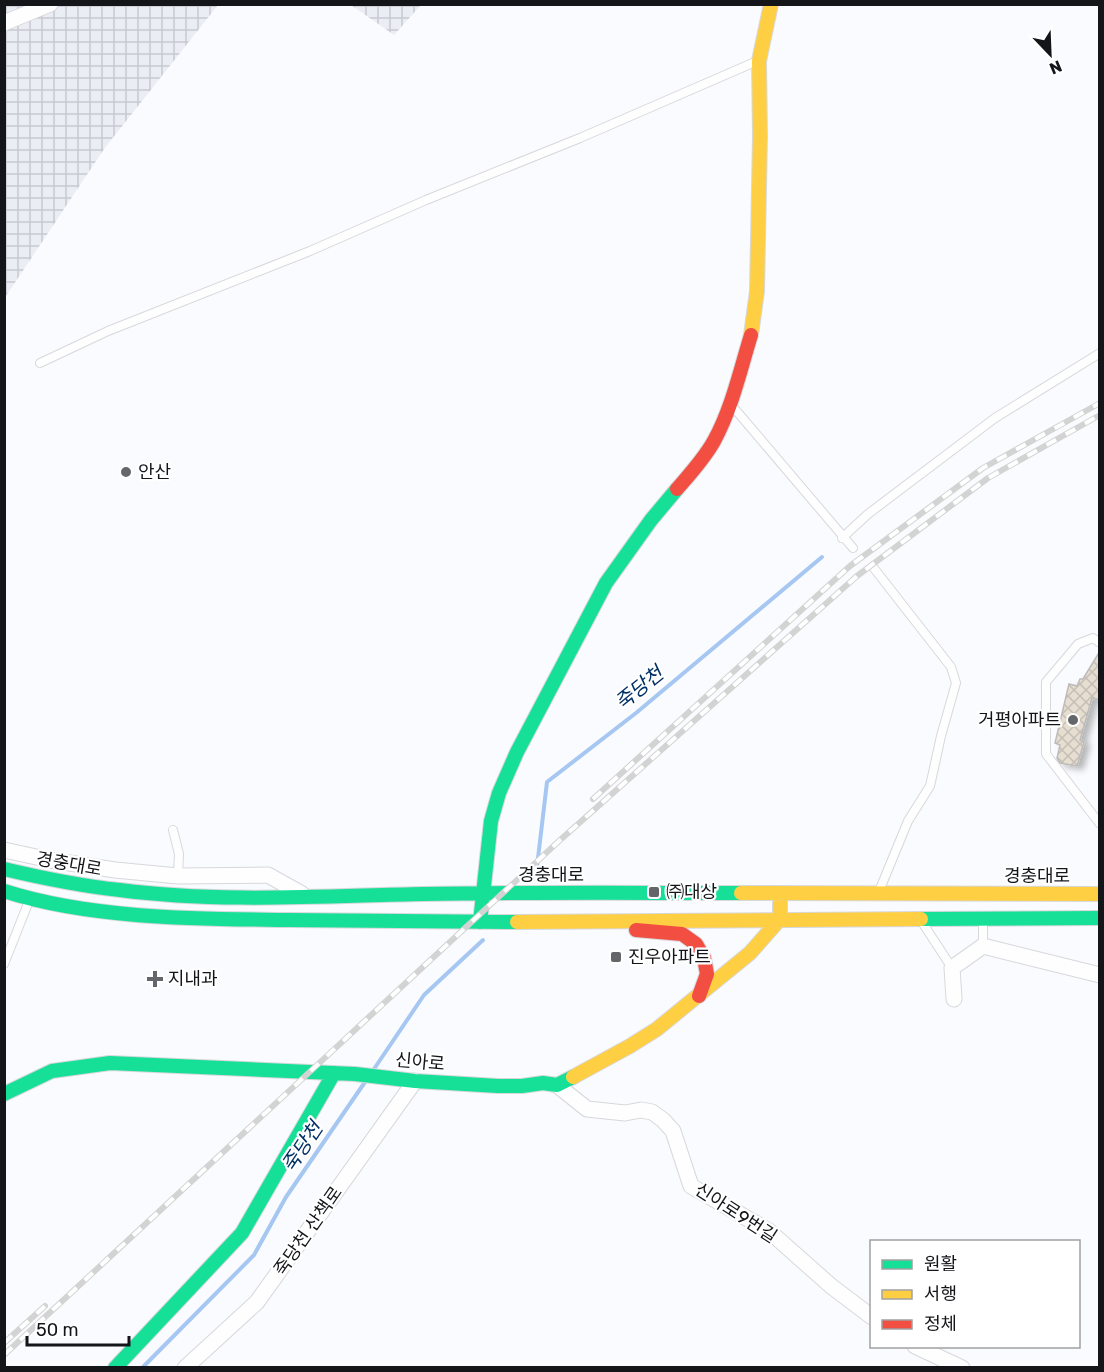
<svg xmlns="http://www.w3.org/2000/svg" width="1104" height="1372" font-family="Rubik,'Noto Sans KR',sans-serif">
<defs>
<pattern id="industrial-grid" width="8" height="8" patternUnits="userSpaceOnUse" patternTransform="scale(1.5)"><rect width="8" height="8" fill="#eaedf4"/><path d="M0 4h8M4 0v8" fill="none" stroke="#c8cad1"/></pattern>
<pattern id="building-cross-hatch" width="8" height="8" patternUnits="userSpaceOnUse" patternTransform="scale(1.5)"><rect width="8" height="8" fill="#e7ded2"/><path d="M0 0l8 8M0 8l8-8" fill="none" stroke="#c5beb4"/></pattern>
<filter id="shadow"><feDropShadow dx="6" dy="3.5" stdDeviation="3" flood-color="#0004"/></filter>
</defs>
<rect width="100%" height="100%" fill="#fafbfe"/>
<path fill="url(#industrial-grid)" d="M 4,5 L 218,5 L 104,149 L 6,296 Z
M 351,5 L 421,5 L 394,35 Z"/>
<g fill="none" stroke-linecap="round" stroke-linejoin="round">
<path stroke="#a5c7f2" stroke-width="4" d="M 536,875 L 547,782 L 636,713 L 822,557
M 374,1069 L 424,995 L 483,940
M 142,1368 L 254,1255 L 286,1197 L 365,1082"/>
</g>
<path fill="url(#building-cross-hatch)" stroke="#bcbbba" stroke-width="1.5" filter="url(#shadow)" d="M 1100,651 L 1100,700 L 1092,698 L 1080,740 L 1084,742 L 1077,766 L 1060,763 L 1057,758 L 1060,745 L 1055,743 L 1069,684 L 1077,686 L 1080,679 L 1083,679 Z"/>
<g fill="none" stroke-linecap="round" stroke-linejoin="round">
<g stroke="#d7d8db" stroke-width="10">
<path id="lane" d="M 40,363 L 108,331 L 310,251 L 426,200 L 580,138 L 755,62
M 734,408 L 853,548
M 842,538 L 868,514 L 995,418 L 1100,353
M 873,567 L 951,667 L 956,683 L 941,736 L 930,786 L 908,821 L 880,889
M 1100,643 L 1093,638 L 1078,644 L 1046,682 L 1046,754 L 1100,824
M 173,830 L 179,854 L 178,876
M 922,922 L 952,968
M 983,946 L 983,921
M 4,964 L 29,901"/>
</g>
<g stroke="#d7d8db" stroke-width="17">
<path id="street" d="M 4,23 L 50,4
M 4,850 L 50,860 L 115,870 L 178,876 L 268,875 L 302,894
M 954,999 L 952,968 L 983,946 L 1100,975
M 557,1085 L 587,1109 L 625,1113 L 641,1110 L 652,1112 L 663,1120 L 673,1131 L 691,1186 L 769,1231 L 831,1286 L 872,1317
M 915,1346 L 962,1368
M 185,1368 L 257,1302 L 415,1081"/>
</g>
<g stroke="#d7d8db" stroke-width="16">
<path id="fast" d="M 4,869 C 42,878 81,886 120,890 C 220,903 323,896 423,894 C 529,892 635,893 741,893
M 4,891 C 91,919 198,919 289,920 C 365,921 441,922 517,922
M 921,919 L 1100,918
M 480,922 L 491,821 L 499,793 L 517,752 L 606,583 L 651,520 L 677,489
M 4,1094 L 52,1071 L 110,1063 L 355,1074 L 415,1081 L 498,1086 L 522,1086 L 543,1083 L 557,1085 L 573,1077
M 115,1368 L 242,1233 L 334,1073"/>
</g>
<g stroke="#d7d8db" stroke-width="16">
<path id="slow" d="M 751,335 L 757,291 L 760,136 L 759,61 L 771,4
M 741,893 L 1100,894
M 517,922 L 921,919
M 573,1077 L 630,1046 L 657,1029 L 750,953 L 780,919 L 780,893"/>
</g>
<g stroke="#d7d8db" stroke-width="16">
<path id="jam" d="M 677,489 C 690,474 704,459 714,441 C 732,408 740,371 751,335
M 636,930 L 682,934 L 696,944 L 704,958 L 707,974 L 699,996"/>
</g>
<use href="#lane" stroke="#fefeff" stroke-width="8"/>
<use href="#street" stroke="#fefeff" stroke-width="15"/>
<use href="#fast" stroke="#16e098" stroke-width="14"/>
<use href="#slow" stroke="#ffcf43" stroke-width="14"/>
<use href="#jam" stroke="#f24e42" stroke-width="14"/>
<g stroke="#d3d3d4" stroke-width="6">
<path id="rail" d="M 593,799 L 850,566 L 983,468 L 1100,403
M 4,1343 L 45,1306
M 4,1355 L 559,841 L 857,576 L 988,478 L 1100,415"/>
</g>
<use href="#rail" stroke="#fff" stroke-width="4" stroke-dasharray="11" stroke-linecap="butt"/>
</g>
<g fill="#646669" stroke="#fff" stroke-width="2">
<circle cx="126" cy="472" r="6"/>
<circle cx="1073" cy="720" r="6"/>
<rect x="648" y="886" width="12" height="12" rx="3"/>
<rect x="610" y="951" width="12" height="12" rx="3"/>
<path d="M152 970h6v6h6v6h-6v6h-6v-6h-6v-6h6z"/>
</g>
<g text-anchor="middle" dominant-baseline="central" stroke-width="4.5" stroke-linejoin="round" paint-order="stroke">
<g font-size="18" fill="#141519" stroke="#fff" text-anchor="start">
<text x="138" y="472">안산</text>
<text x="1061" y="720" text-anchor="end">거평아파트</text>
<text x="666" y="892">㈜대상</text>
<text x="628" y="957">진우아파트</text>
<text x="168" y="979">지내과</text>
</g>
<g font-size="18" fill="#141519" stroke="#fff">
<text transform="translate(69 864) rotate(10)">경충대로</text>
<text x="551" y="875">경충대로</text>
<text x="1037" y="876">경충대로</text>
<text transform="translate(420 1062) rotate(5)">신아로</text>
<text transform="translate(736 1213) rotate(33)">신아로9번길</text>
<text transform="translate(308 1231) rotate(-55)">죽당천 산책로</text>
</g>
<g font-size="20" font-style="italic" fill="#003065" stroke="#fff">
<text transform="translate(639 688) rotate(-39)">죽당천</text>
<text transform="translate(302 1147) rotate(-56)">죽당천</text>
</g>
</g>
<rect width="1104" height="1372" fill="none" stroke="#141519" stroke-width="12"/>
<rect x="870" y="1240" width="210" height="108" fill="#ffffff" stroke="#a1a1a3" stroke-width="1.5"/>
<rect x="882" y="1260" width="30" height="9" fill="#16e098" stroke="#a1a1a3" stroke-width="1.5"/>
<text x="924" y="1270" font-size="18" fill="#141519">원활</text>
<rect x="882" y="1290" width="30" height="9" fill="#ffcf43" stroke="#a1a1a3" stroke-width="1.5"/>
<text x="924" y="1300" font-size="18" fill="#141519">서행</text>
<rect x="882" y="1320" width="30" height="9" fill="#f24e42" stroke="#a1a1a3" stroke-width="1.5"/>
<text x="924" y="1330" font-size="18" fill="#141519">정체</text>
<g transform="translate(1050 54) rotate(157)" stroke="#ffffff" stroke-width="4.5" paint-order="stroke">
<path d="M0-4.5L10 22L0 15L-10 22Z" fill="#141519"/>
<text y="-9" font-size="16" font-weight="bold" text-anchor="middle" fill="#141519">N</text>
</g>
<path d="M27 1336v9h102v-9" fill="none" stroke="#141519" stroke-width="3"/>
<text x="36" y="1336" font-size="18" fill="#141519" stroke="#ffffff" stroke-width="4.5" paint-order="stroke">50 m</text>
</svg>
